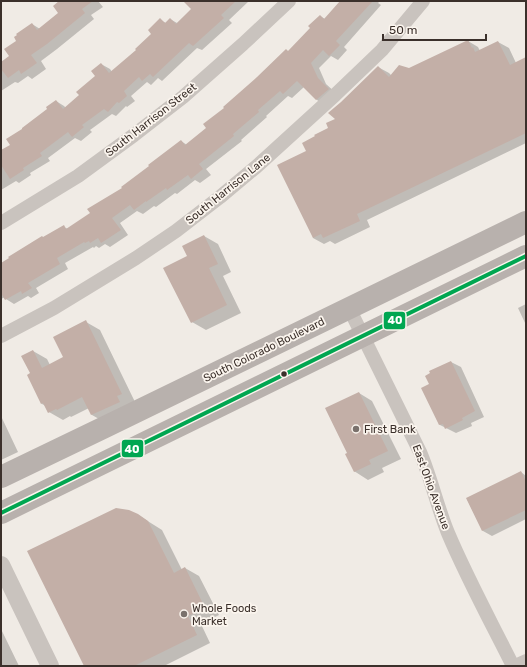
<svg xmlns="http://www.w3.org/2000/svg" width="527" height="667" font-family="Rubik,sans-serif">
<rect width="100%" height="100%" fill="#f0ebe5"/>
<path fill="#0003" d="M 61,1 L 98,1 L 103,7 L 91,15 L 94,19 L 57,49 L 41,61 L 46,69 L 32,79 L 28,76 L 18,83 L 15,82 L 1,91 L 1,63 L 10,56 L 17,41 L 32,24 L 40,29 L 60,13 Z
M 191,1 L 249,1 L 229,20 L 232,23 L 202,50 L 197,48 L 162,81 L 158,78 L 151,85 L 147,82 L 131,96 L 135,101 L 127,107 L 126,106 L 116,116 L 112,114 L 90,130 L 92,132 L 81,141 L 75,138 L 48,158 L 50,161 L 30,173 L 31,175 L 19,183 L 16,181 L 1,190 L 1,152 L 11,145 L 24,129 L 48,109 L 56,101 L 64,106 L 66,108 L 81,95 L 97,76 L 101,64 L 110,69 L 112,72 L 137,50 L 153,34 L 160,20 L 166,23 L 170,19 L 177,23 L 192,9 Z
M 342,1 L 380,1 L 378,3 L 381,5 L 344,47 L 347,50 L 338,60 L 331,56 L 319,68 L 326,84 L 337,94 L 325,105 L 317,100 L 304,87 L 292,98 L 288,96 L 266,116 L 267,117 L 241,140 L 242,141 L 206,169 L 211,175 L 200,183 L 195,180 L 177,194 L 175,193 L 156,207 L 154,206 L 143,214 L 137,211 L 120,223 L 128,235 L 110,247 L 105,244 L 99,248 L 96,246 L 94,248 L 93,247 L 65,263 L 68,269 L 36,288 L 39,293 L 31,298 L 28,296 L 14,304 L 6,299 L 5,297 L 1,299 L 1,264 L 64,227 L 68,229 L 92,214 L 181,141 L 187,145 L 208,128 L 225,108 L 289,52 L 311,28 L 320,16 L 325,19 Z
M 468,41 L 478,47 L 480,51 L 498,42 L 509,48 L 516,63 L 526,58 L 526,143 L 367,220 L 370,227 L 335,244 L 330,241 L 324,244 L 313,238 L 307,151 L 330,128 L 378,67 L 389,73 L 392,76 L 410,69 Z
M 204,236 L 218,244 L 231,272 L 223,276 L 241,313 L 206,330 L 192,322 L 189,256 Z
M 526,304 L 526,325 L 518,308 Z
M 86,322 L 100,330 L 135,402 L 106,423 L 92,415 L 89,408 L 71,417 L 70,416 L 63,420 L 49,412 L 46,406 L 42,404 L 31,374 L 33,351 L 47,359 L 50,365 L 64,358 Z
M 451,362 L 461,367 L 484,417 L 471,423 L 472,426 L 456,433 L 440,425 L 423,388 L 430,384 L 431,373 Z
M 359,393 L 372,401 L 401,459 L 382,468 L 384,472 L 368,480 L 354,471 L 349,453 Z
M 1,416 L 18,452 L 1,460 Z
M 521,472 L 526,476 L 526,519 L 492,536 L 483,531 L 467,499 Z
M 138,515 L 162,530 L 182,570 L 185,568 L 199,576 L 219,615 L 201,624 L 210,643 L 164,666 L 85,666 Z
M 1,629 L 19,666 L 1,666 Z"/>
<path fill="#c3afa7" d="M 59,1 L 93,1 L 82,9 L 85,13 L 47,44 L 31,55 L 37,63 L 21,74 L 19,70 L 8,78 L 1,69 L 1,62 L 9,56 L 4,49 L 16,41 L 14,37 L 17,35 L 16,34 L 32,23 L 37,30 L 58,13 L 53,6 Z
M 183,1 L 236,1 L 221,15 L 224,18 L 193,46 L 189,43 L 153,77 L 150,74 L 142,81 L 139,77 L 124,91 L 127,96 L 119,103 L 117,102 L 108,112 L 104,109 L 82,125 L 84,127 L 72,137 L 68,132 L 40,153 L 42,156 L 23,168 L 24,170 L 10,179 L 1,165 L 1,150 L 10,145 L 6,139 L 22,129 L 22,128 L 47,109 L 46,107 L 56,100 L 63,109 L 79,95 L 76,92 L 95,76 L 91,71 L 101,63 L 109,73 L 136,50 L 135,49 L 151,34 L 148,30 L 160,18 L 165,23 L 170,18 L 176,24 L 191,9 Z
M 340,1 L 373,1 L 336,41 L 340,45 L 329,56 L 323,50 L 311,63 L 318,78 L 329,89 L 316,100 L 297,81 L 283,94 L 280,91 L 258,110 L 259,112 L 233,134 L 234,136 L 199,164 L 203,169 L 191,179 L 188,175 L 167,190 L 166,188 L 146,202 L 146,201 L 134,210 L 130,205 L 112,218 L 121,230 L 101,243 L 98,238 L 90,243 L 89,241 L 85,243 L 84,242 L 57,258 L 60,264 L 28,283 L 32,288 L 22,294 L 21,291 L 5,300 L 1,293 L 1,263 L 9,258 L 8,257 L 42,236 L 43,237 L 64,225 L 66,229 L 90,213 L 87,209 L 122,188 L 121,187 L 149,166 L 148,165 L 181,140 L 185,145 L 206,128 L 203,124 L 224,108 L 223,107 L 257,77 L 286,49 L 288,51 L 310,28 L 308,26 L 320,15 L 324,19 Z
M 468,40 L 472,48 L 473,47 L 475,52 L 498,41 L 510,65 L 526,57 L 526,133 L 357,214 L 360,221 L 323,238 L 321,234 L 313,238 L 277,165 L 306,151 L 302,143 L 315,136 L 314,135 L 328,128 L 326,123 L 335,119 L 328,113 L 341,102 L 378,66 L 389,77 L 399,65 L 409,68 Z
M 204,235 L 218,264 L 209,268 L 227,305 L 191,323 L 163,268 L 187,256 L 182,246 Z
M 86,320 L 122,394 L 117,396 L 120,402 L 91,415 L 82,397 L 57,410 L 56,409 L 48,413 L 43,403 L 41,404 L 27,375 L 30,373 L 21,356 L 33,350 L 42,368 L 63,357 L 53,337 Z
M 451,361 L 475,411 L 462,418 L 463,420 L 445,429 L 443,424 L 439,425 L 421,388 L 429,384 L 425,376 L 430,373 L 429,371 Z
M 359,392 L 388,451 L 369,460 L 371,464 L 354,472 L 345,454 L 347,453 L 325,408 Z
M 521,471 L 526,482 L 526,510 L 482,531 L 466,498 Z
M 116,508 L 129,510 L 138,514 L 148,521 L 174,573 L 185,567 L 205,608 L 188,616 L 197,635 L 134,666 L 84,666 L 27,551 Z"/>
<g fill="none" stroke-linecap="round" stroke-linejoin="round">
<path stroke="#c9c3be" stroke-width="14" d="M 1,223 L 78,176 L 134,135 L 183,97 L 243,44 L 289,1
M 349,308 L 420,452 C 431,478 437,506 448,533 C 467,578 491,622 513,666
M 1,336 L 54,308 L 136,258 L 176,231 L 220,197 L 256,167 L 335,95 L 382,50 L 423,1
M 515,666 L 526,661"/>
<path stroke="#c9c3be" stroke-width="18" d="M 1,565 L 50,666"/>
<path stroke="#b8b1ad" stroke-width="22" d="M 1,477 L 107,426 L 526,222
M 1,513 L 526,256"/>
<g stroke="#fbf5ee" stroke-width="7">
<path id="bus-1" d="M 1,513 L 526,256"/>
</g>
<use href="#bus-1" stroke="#00a651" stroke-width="4"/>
</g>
<circle fill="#3b302b" stroke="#fbf5ee" stroke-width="1.5" cx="284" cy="374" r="3.5"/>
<g fill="#7a716c" stroke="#fbf5ee" stroke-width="1.5">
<circle cx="356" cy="429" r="4"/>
<circle cx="184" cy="614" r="4"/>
</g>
<g text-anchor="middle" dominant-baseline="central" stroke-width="3.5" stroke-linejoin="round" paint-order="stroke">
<g font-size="11" fill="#3b302b" stroke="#fbf5ee">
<text transform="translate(151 120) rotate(-38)">South Harrison Street</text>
<text transform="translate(228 189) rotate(-39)">South Harrison Lane</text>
<text transform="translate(264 350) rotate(-26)">South Colorado Boulevard</text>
<text transform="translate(431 487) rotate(70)">East Ohio Avenue</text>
</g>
<g font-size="11" fill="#3b302b" stroke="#fbf5ee" text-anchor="start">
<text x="364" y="429">First Bank</text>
<text x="192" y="608">Whole Foods<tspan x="192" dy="13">Market</tspan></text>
</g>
</g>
<g stroke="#fbf5ee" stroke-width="1.5">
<rect x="383" y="311" width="23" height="19" rx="4" fill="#00a651"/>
<rect x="121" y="439" width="23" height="19" rx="4" fill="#00a651"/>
</g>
<g font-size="11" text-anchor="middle" font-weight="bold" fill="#fff">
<text x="395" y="324">40</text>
<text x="132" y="453">40</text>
</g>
<rect width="527" height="667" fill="none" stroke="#3b302b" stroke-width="4"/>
<path d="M383 34v6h103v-6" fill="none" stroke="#3b302b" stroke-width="2"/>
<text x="389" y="34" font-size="12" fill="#3b302b" stroke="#fbf5ee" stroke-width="3" paint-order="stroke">50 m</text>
</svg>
